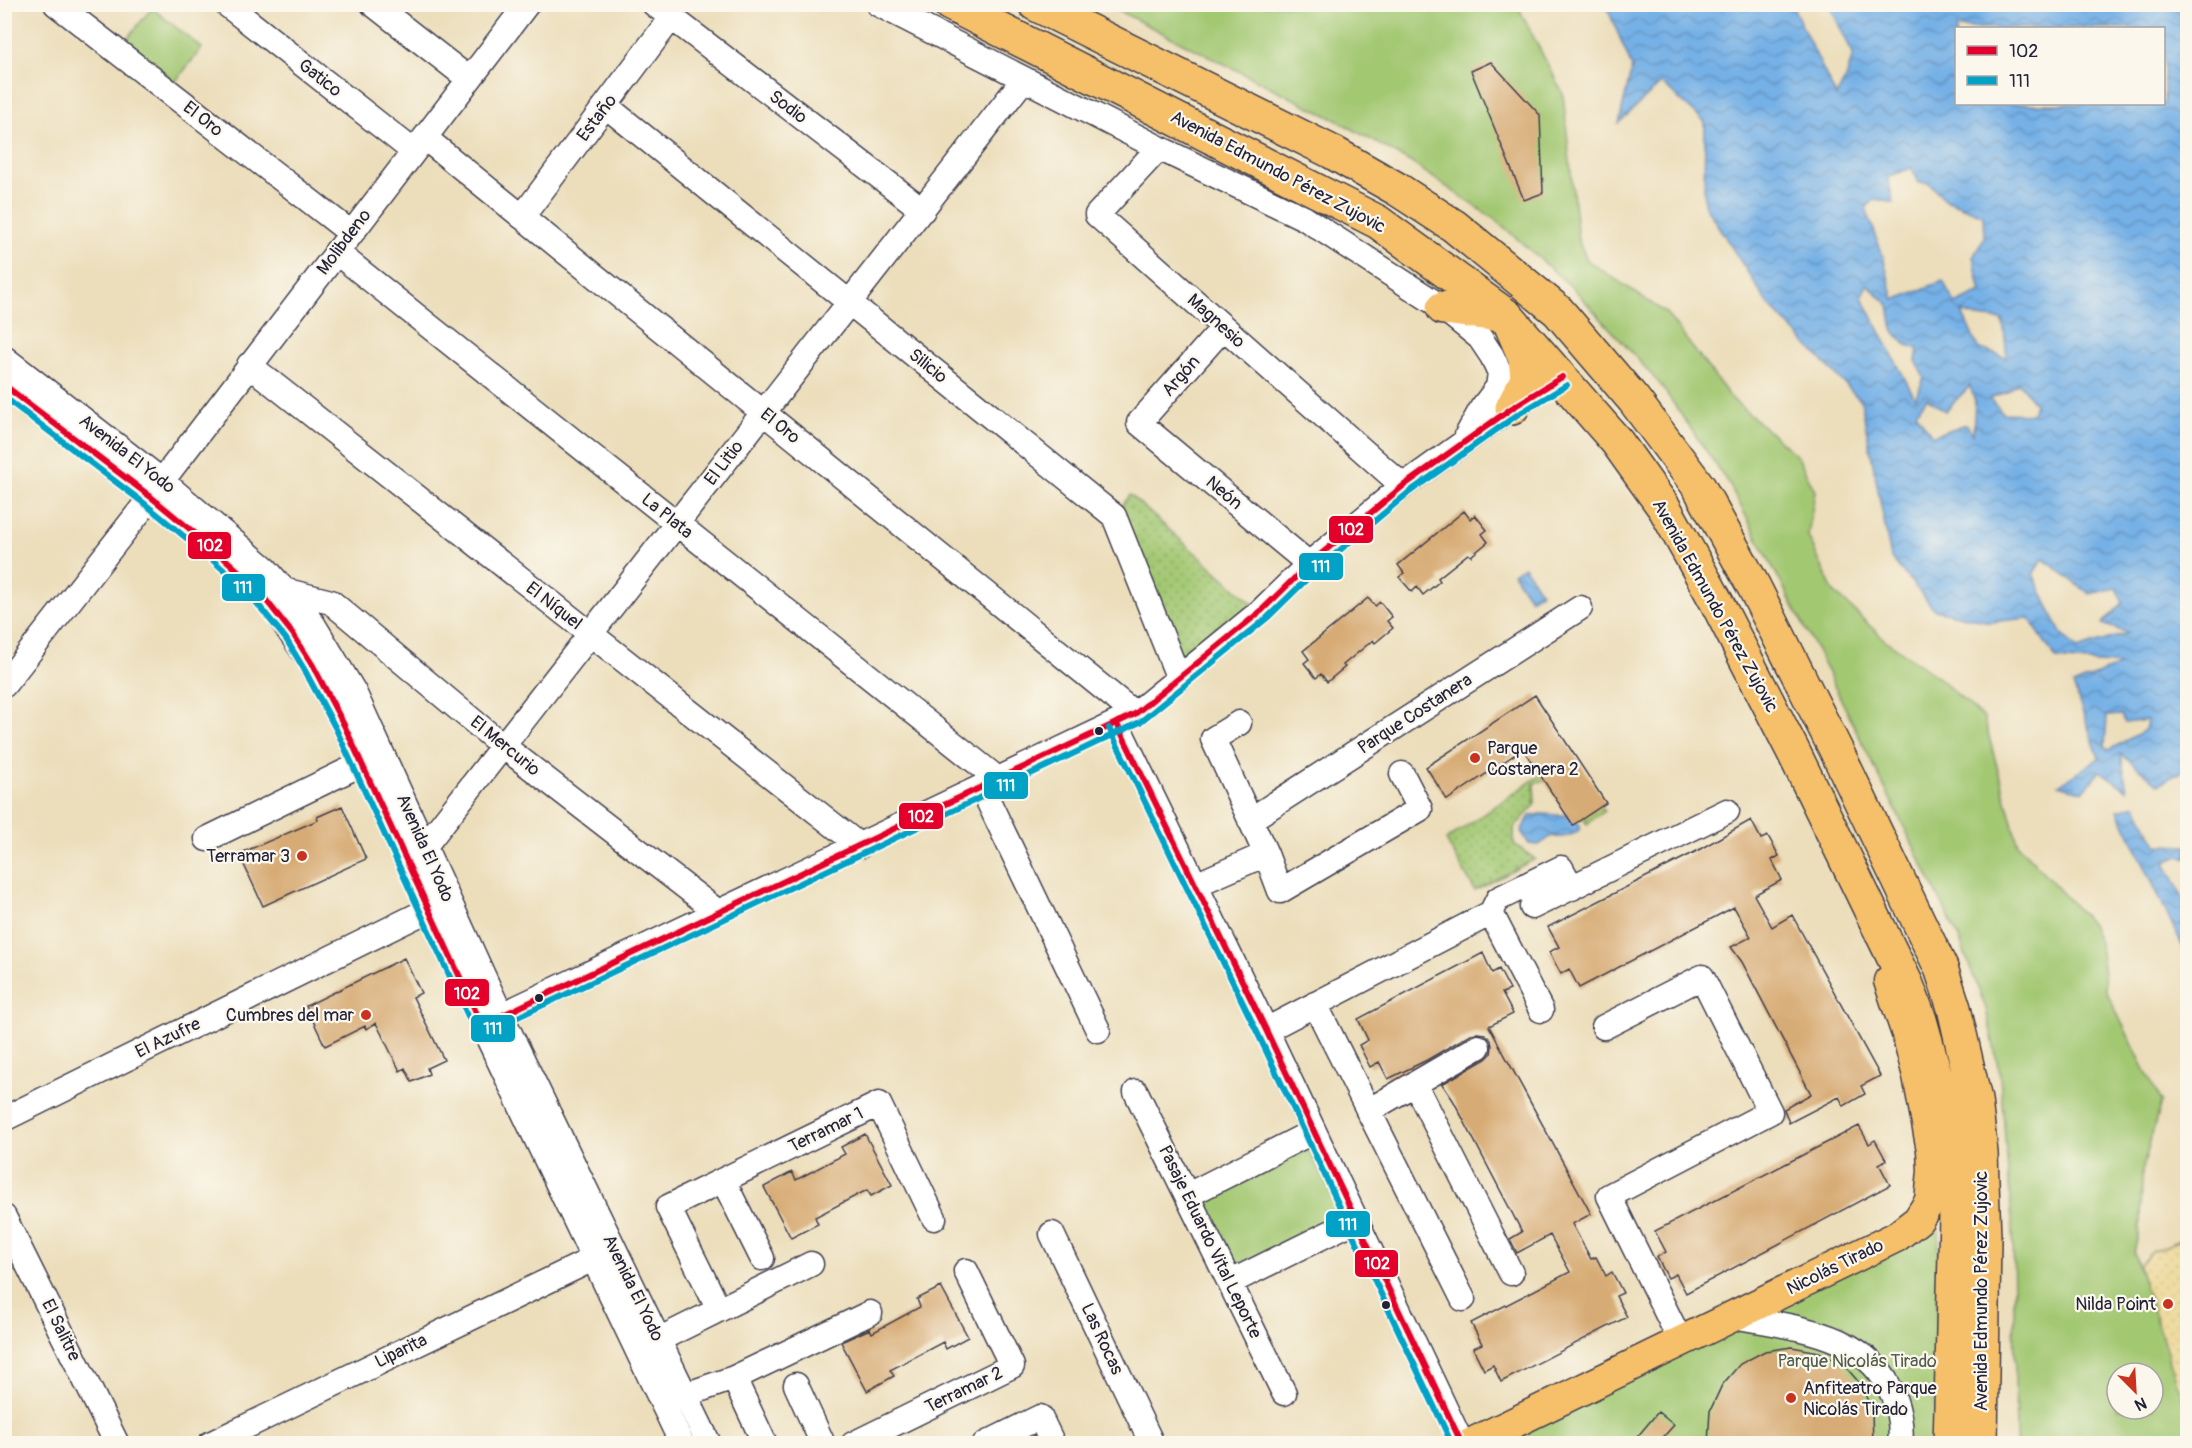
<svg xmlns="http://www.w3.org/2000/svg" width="2192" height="1448" font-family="Pangolin,sans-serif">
<defs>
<pattern id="grass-dots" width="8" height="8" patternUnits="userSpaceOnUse" patternTransform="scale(1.5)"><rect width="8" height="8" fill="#a3c872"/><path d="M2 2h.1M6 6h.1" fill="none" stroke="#84a25f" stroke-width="1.8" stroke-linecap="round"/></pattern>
<pattern id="sand-dots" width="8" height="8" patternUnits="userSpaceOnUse" patternTransform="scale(1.5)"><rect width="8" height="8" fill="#eeda9e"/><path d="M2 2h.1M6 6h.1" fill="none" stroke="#ccbb89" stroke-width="1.8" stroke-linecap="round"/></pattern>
<pattern id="water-waves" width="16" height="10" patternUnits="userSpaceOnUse" patternTransform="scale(1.5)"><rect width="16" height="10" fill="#75b0e6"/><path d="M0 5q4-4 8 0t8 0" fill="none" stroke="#608fbc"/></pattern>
</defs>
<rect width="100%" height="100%" fill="#fbf7ec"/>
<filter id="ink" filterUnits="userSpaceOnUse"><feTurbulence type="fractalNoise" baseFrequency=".0167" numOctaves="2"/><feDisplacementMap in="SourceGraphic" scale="12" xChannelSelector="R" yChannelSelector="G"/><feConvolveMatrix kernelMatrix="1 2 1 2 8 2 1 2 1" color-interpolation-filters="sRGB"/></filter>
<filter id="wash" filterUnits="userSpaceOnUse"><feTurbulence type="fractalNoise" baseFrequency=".008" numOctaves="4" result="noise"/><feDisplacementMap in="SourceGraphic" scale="24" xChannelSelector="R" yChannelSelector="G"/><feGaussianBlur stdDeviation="1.35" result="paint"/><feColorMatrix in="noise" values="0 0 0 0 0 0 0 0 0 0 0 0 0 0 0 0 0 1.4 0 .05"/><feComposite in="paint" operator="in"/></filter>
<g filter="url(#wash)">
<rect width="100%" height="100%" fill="#ecdebb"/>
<path fill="url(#grass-dots)" stroke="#627556" stroke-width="1.5" d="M 1130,495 L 1261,611 L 1179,679 L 1114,516 Z
M 1562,760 L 1604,811 L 1587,824 L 1561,787 L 1550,780 L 1534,783 L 1535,805 L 1514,828 L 1514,844 L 1535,859 L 1475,891 L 1446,840 Z"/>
<path fill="url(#sand-dots)" stroke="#887e6c" stroke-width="1.5" d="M 2187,1237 L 2187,1416 L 2159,1343 L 2139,1265 L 2152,1252 Z"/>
<path fill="#a3c872" stroke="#627556" stroke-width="1.5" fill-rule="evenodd" d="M 1107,5 L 1517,5 L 1563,94 L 1578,240 L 1587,260 L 1666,313 L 1731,398 L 1798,457 L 1815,491 L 1808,536 L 1833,591 L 1885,640 L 1935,675 L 1984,718 L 2018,845 L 2091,924 L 2100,946 L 2106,991 L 2161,1102 L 2142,1171 L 2141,1221 L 2134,1253 L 2187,1413 L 2187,1443 L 2016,1443 L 2013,1234 L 2000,1076 L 1986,1009 L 1959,938 L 1817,651 L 1729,484 L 1660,384 L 1575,290 L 1497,221 L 1410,162 L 1340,122 ZM 2117,1373 L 2153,1373 L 2153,1409 L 2117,1409 Z
M 152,8 L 202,48 L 175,82 L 125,41 Z
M 1308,1148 L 1341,1213 L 1237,1266 L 1204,1200 Z
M 1931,1224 L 1934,1224 L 1939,1228 L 1934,1443 L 1495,1444 Z"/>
<path fill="url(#water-waves)" stroke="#4c6990" stroke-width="1.5" fill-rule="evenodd" d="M 1606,5 L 1792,5 L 1836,96 L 1846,78 L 1853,54 L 1830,7 L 1813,5 L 2187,5 L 2187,769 L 2158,784 L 2121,754 L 2127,790 L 2100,771 L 2083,792 L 2059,785 L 2099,758 L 2073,685 L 2121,665 L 2056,659 L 2029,618 L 1990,622 L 1935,610 L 1891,558 L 1861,401 L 1768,304 L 1704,204 L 1705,122 L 1661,83 L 1619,123 L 1632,67 ZM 1956,28 L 2164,28 L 2164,104 L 1956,104 ZM 1912,168 L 1919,183 L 1929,183 L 1945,200 L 1983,215 L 1984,238 L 1973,257 L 1981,292 L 1955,304 L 1943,281 L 1894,300 L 1883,256 L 1866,208 L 1875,199 L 1894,203 L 1887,177 ZM 1867,284 L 1889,305 L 1893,330 L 1905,344 L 1918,349 L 1916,361 L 1924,378 L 1915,398 L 1862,297 ZM 1962,312 L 1977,317 L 2003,320 L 2007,358 L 1978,348 ZM 2019,383 L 2035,404 L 2032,414 L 2003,413 L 1990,398 L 2007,392 ZM 1970,386 L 1975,401 L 1973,434 L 1966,424 L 1932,436 L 1916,413 L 1927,398 L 1945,411 ZM 2043,559 L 2090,594 L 2116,588 L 2123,603 L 2102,624 L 2128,633 L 2077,649 L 2061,633 L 2033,574 ZM 2121,715 L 2125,723 L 2147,720 L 2145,730 L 2109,750 L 2105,746 L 2107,716 Z
M 1524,566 L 1541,592 L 1530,599 L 1513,573 Z
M 2136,805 L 2157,845 L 2187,846 L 2187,859 L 2179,856 L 2165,862 L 2187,906 L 2187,956 L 2118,810 Z
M 1541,814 L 1574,816 L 1581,828 C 1573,836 1562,839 1552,836 L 1539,845 L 1529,844 L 1521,831 L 1530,816 Z"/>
<g id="blocks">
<path fill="#d7ab74" d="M 1491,62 L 1540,115 L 1543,193 L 1524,200 L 1471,71 Z
M 1464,511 L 1470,519 L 1475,515 L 1487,530 L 1482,534 L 1488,542 L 1471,556 L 1468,554 L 1438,578 L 1440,581 L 1423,595 L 1417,587 L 1412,592 L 1399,577 L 1404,573 L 1398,565 Z
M 1368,598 L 1375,606 L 1380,602 L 1392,617 L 1387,621 L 1393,628 L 1375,643 L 1373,640 L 1343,665 L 1345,667 L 1327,682 L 1321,674 L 1316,678 L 1304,663 L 1309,659 L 1303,651 Z
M 1535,695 L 1606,803 L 1573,825 L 1523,749 L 1447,800 L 1426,767 Z
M 342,806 L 366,859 L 263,906 L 239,854 L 318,820 L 317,817 Z
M 1751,820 L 1761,839 L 1768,836 L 1779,856 L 1772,860 L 1782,880 L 1754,895 L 1772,927 L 1792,915 L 1880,1076 L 1861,1086 L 1865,1094 L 1844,1106 L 1839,1097 L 1789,1123 L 1784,1109 L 1811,1094 L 1742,962 L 1731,947 L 1751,937 L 1734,907 L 1579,988 L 1569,969 L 1561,974 L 1549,952 L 1559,947 L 1548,927 L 1695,852 Z
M 1483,953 L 1492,973 L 1499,969 L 1510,990 L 1502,993 L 1513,1014 L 1489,1026 L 1591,1214 L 1572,1224 L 1591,1259 L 1596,1257 L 1606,1276 L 1612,1272 L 1623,1293 L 1616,1296 L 1627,1317 L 1501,1382 L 1493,1365 L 1484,1370 L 1473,1348 L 1482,1344 L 1471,1323 L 1570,1272 L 1550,1235 L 1517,1253 L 1510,1239 L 1522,1232 L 1453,1100 L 1442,1084 L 1486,1059 L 1491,1054 L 1492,1046 L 1491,1040 L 1485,1034 L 1477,1033 L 1471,1034 L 1427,1060 L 1388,1079 L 1379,1062 L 1370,1067 L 1359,1045 L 1368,1040 L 1358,1019 Z
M 404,958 L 421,993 L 413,997 L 444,1060 L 427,1068 L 429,1074 L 412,1082 L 405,1068 L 400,1071 L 376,1023 L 366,1029 L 365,1026 L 325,1046 L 306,1006 Z
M 1859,1126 L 1869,1144 L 1875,1140 L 1886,1160 L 1879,1164 L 1890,1185 L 1686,1293 L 1676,1274 L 1668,1278 L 1657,1257 L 1666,1252 L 1655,1231 Z
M 865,1134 L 892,1185 L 871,1196 L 867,1190 L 815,1217 L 818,1224 L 791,1238 L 764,1187 L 792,1172 L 796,1180 L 845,1154 L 841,1147 Z
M 941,1287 L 968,1337 L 946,1349 L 943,1342 L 890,1370 L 894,1376 L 867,1391 L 841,1342 L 870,1329 L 872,1333 L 920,1307 L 917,1299 Z
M 1792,1347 L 1819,1352 L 1844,1365 L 1862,1386 L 1872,1412 L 1873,1443 L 1708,1443 L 1710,1411 L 1722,1385 L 1740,1364 L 1765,1351 Z
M 1658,1412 L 1674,1425 L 1658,1443 L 1632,1443 Z"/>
</g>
</g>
<g filter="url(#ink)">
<use href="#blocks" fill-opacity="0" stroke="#403e4e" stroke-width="1.5"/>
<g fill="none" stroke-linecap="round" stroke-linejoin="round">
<g stroke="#403e4e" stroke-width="27">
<path id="minor" d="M 56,4 L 351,233
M 226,4 L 413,151
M 373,4 L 469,79
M 654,4 L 923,210
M 878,4 L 1159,148 L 1304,218 L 1443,308 L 1480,338 L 1492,356 L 1500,373 L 1498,387 L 1482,408 L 1467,435
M 606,106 L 1114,516 L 1179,679
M 425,138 L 1135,714
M 1159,148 L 1097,215 L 1403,486
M 522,217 L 671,18
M 336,252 L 999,780
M 1223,328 L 1139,423 L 1309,564
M 4,358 L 162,481 L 266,569 L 313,624 L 354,692 L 501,1015 L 709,1444
M 249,365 L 860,846
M 4,385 L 151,497 L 235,567 L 272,606 L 312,664 L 344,725 L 482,1025 L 682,1444
M 162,481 L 527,4
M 287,591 L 331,602 L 503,746 L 718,912
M 4,685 L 151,497
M 1117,724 L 1266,1030 L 1462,1444
M 982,788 L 1098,1030
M 1250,820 L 1580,608
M 207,839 L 361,764
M 424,847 L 1024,79
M 1266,854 L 1280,891 L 1420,809 L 1402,774
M 1195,885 L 1266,854 L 1213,739 L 1239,723
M 1532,907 L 1727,811
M 1491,913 L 1498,899 L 1561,868 L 1572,888
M 1315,1004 L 1463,1299
M 487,1022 L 1135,714 L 1261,611 L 1309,564 L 1403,486 L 1512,408 L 1562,377
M 1604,1027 L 1702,977 L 1770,1112 L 1609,1196 L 1681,1342
M 1266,1030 L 1491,913 L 1541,1010
M 1415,1084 L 1511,1273
M 1136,1092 L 1284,1393
M 1368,1111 L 1478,1047
M 4,1119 L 428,910
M 723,1180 L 762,1258
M 1188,1195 L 1314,1131
M 4,1217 L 117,1444
M 1052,1234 L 1152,1444
M 1231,1282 L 1356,1220
M 719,1310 L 668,1207 L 879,1104 L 934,1218
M 1734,1316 C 1794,1328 1870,1332 1894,1398 C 1899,1412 1902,1429 1900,1444
M 658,1340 L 811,1264
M 796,1385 L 823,1444
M 685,1395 L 734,1378
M 210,1444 L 593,1259
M 765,1444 L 734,1378 L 870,1313
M 853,1444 L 1012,1366 L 966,1271
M 985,1444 L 1040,1417 L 1053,1444"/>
</g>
<g stroke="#403e4e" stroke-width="33">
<path id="major" d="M 1470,1444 L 1896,1237 L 1918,1220 L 1930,1201 L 1933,1171 L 1932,1150 L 1918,1076 L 1908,1037 L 1889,981"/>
</g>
<g stroke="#403e4e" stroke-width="36">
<path id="highway" d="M 950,4 L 1378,222 L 1507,316 L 1617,442 L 1665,509 L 1716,601 L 1794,753 L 1907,985 L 1920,1020 L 1941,1095 L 1948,1136 L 1956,1216 L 1950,1444
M 1035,4 L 1332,152 L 1397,189 L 1454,226 L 1558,311 L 1634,400 L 1699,487 L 1754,587 L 1836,750 L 1941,968 L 1954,1008 L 1975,1100 L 1981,1153 L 1984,1238 L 1981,1444
M 1443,308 L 1507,316 L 1525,358 L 1527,379 L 1512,408"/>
</g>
<use href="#minor" stroke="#fff" stroke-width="24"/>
<use href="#major" stroke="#f6c06b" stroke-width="30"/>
<use href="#highway" stroke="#f6c06b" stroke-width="33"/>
<g stroke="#fbf7ec" stroke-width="10">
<path id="bus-1" d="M 4,385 L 151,497 L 214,549 L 254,585 L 293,634 L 312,664 L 344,725 L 482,1025 L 1135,714 L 1261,611 L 1309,564 L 1403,486 L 1512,408 L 1562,377
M 1117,724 L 1266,1030 L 1462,1444"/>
</g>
<g stroke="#fbf7ec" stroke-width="10">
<path id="bus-2" d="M 4,397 L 145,504 L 208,556 L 247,591 L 286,639 L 304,669 L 336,729 L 474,1029 L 477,1033 L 482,1034 L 1140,722 L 1267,618 L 1315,571 L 1408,493 L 1517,415 L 1567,385
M 1109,728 L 1258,1034 L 1452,1444"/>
</g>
<use href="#bus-1" stroke="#e4002b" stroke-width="6"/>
<use href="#bus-2" stroke="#02a2c7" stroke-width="6"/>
</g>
</g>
<g fill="#22223b" stroke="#fbf7ec" stroke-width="2">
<circle cx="1099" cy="731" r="5"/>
<circle cx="539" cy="998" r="5"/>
<circle cx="1386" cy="1305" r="5"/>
</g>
<g fill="#c8321e" stroke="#fbf7ec" stroke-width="2">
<circle cx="1475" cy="758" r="6"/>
<circle cx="302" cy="856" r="6"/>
<circle cx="366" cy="1015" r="6"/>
<circle cx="2168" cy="1304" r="6"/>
<circle cx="1791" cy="1398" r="6"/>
</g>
<g text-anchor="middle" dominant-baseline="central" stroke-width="4.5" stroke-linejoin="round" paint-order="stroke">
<g font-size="18" fill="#22223b" stroke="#fbf7ec">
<text transform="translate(320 78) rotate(38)">Gatico</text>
<text transform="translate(788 107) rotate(37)">Sodio</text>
<text transform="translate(597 118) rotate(-53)">Estaño</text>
<text transform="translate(203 119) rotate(38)">El Oro</text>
<text transform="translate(1278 172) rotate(28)">Avenida Edmundo Pérez Zujovic</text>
<text transform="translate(344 242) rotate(-53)">Molibdeno</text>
<text transform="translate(1216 321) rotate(42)">Magnesio</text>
<text transform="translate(928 366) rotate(39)">Silicio</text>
<text transform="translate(1181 376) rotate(-49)">Argón</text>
<text transform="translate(780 426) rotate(39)">El Oro</text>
<text transform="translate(127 454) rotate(38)">Avenida El Yodo</text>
<text transform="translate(724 463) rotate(-52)">El Litio</text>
<text transform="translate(1224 493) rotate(40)">Neón</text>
<text transform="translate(667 516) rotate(39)">La Plata</text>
<text transform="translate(554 606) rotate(38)">El Níquel</text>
<text transform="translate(1715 606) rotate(61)">Avenida Edmundo Pérez Zujovic</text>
<text transform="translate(1415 714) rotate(-33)">Parque Costanera</text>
<text transform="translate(505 746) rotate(39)">El Mercurio</text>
<text transform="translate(425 848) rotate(66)">Avenida El Yodo</text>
<text transform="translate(168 1038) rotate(-26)">El Azufre</text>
<text transform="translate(826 1130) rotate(-26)">Terramar 1</text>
<text transform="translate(1210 1242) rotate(64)">Pasaje Eduardo Vital Leporte</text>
<text transform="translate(1835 1267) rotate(-26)">Nicolás Tirado</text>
<text transform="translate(633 1288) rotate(64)">Avenida El Yodo</text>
<text transform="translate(1981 1291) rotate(-90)">Avenida Edmundo Pérez Zujovic</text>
<text transform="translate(61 1330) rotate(64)">El Salitre</text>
<text transform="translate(1102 1339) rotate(65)">Las Rocas</text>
<text transform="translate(401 1351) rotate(-26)">Liparita</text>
<text transform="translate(964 1390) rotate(-26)">Terramar 2</text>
</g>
<g font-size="18" fill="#22223b" stroke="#fbf7ec" text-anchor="end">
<text x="1487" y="748" text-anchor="start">Parque<tspan x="1487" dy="21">Costanera 2</tspan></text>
<text x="290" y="856">Terramar 3</text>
<text x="354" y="1015">Cumbres del mar</text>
<text x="2156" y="1304">Nilda Point</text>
<text x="1803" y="1388" text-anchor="start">Anfiteatro Parque<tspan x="1803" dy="21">Nicolás Tirado</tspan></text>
</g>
<g font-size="18" fill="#4f5c4e" stroke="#fbf7ec">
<text x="1857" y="1361">Parque Nicolás Tirado</text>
</g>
</g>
<g stroke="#fbf7ec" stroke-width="2">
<rect x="1328" y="515" width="46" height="29" rx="6" fill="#e4002b"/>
<rect x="187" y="531" width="45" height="29" rx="6" fill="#e4002b"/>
<rect x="1298" y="552" width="46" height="29" rx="6" fill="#02a2c7"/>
<rect x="221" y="573" width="45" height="29" rx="6" fill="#02a2c7"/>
<rect x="983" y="771" width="46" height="29" rx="6" fill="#02a2c7"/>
<rect x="898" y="802" width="46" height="28" rx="6" fill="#e4002b"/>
<rect x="444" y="978" width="46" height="29" rx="6" fill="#e4002b"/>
<rect x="470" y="1014" width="46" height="29" rx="6" fill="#02a2c7"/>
<rect x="1325" y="1210" width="46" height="28" rx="6" fill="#02a2c7"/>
<rect x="1354" y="1249" width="45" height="29" rx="6" fill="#e4002b"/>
</g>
<g font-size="16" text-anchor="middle" font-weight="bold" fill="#fff">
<text x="1351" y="535">102</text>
<text x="210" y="551">102</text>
<text x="1321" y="572">111</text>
<text x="243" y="593">111</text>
<text x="1006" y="791">111</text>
<text x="921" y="822">102</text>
<text x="467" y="999">102</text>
<text x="493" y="1034">111</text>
<text x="1348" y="1230">111</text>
<text x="1377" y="1269">102</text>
</g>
<rect width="2192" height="1448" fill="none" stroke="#fbf7ec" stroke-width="24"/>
<rect x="1955" y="27" width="210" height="78" fill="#fbf7ec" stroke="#a4a2a5" stroke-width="1.5"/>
<rect x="1967" y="46" width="30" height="9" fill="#e4002b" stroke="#a4a2a5" stroke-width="1.5"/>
<text x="2009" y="57" font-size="18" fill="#22223b">102</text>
<rect x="1967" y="76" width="30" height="9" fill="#02a2c7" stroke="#a4a2a5" stroke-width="1.5"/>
<text x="2009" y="87" font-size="18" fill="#22223b">111</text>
<g transform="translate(2135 1391) rotate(156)"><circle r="28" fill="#fbf7ec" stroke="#a4a2a5" stroke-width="1.5"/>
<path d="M0-4.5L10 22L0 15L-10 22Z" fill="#c8321e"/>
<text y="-9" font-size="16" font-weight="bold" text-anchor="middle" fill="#22223b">N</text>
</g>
</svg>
